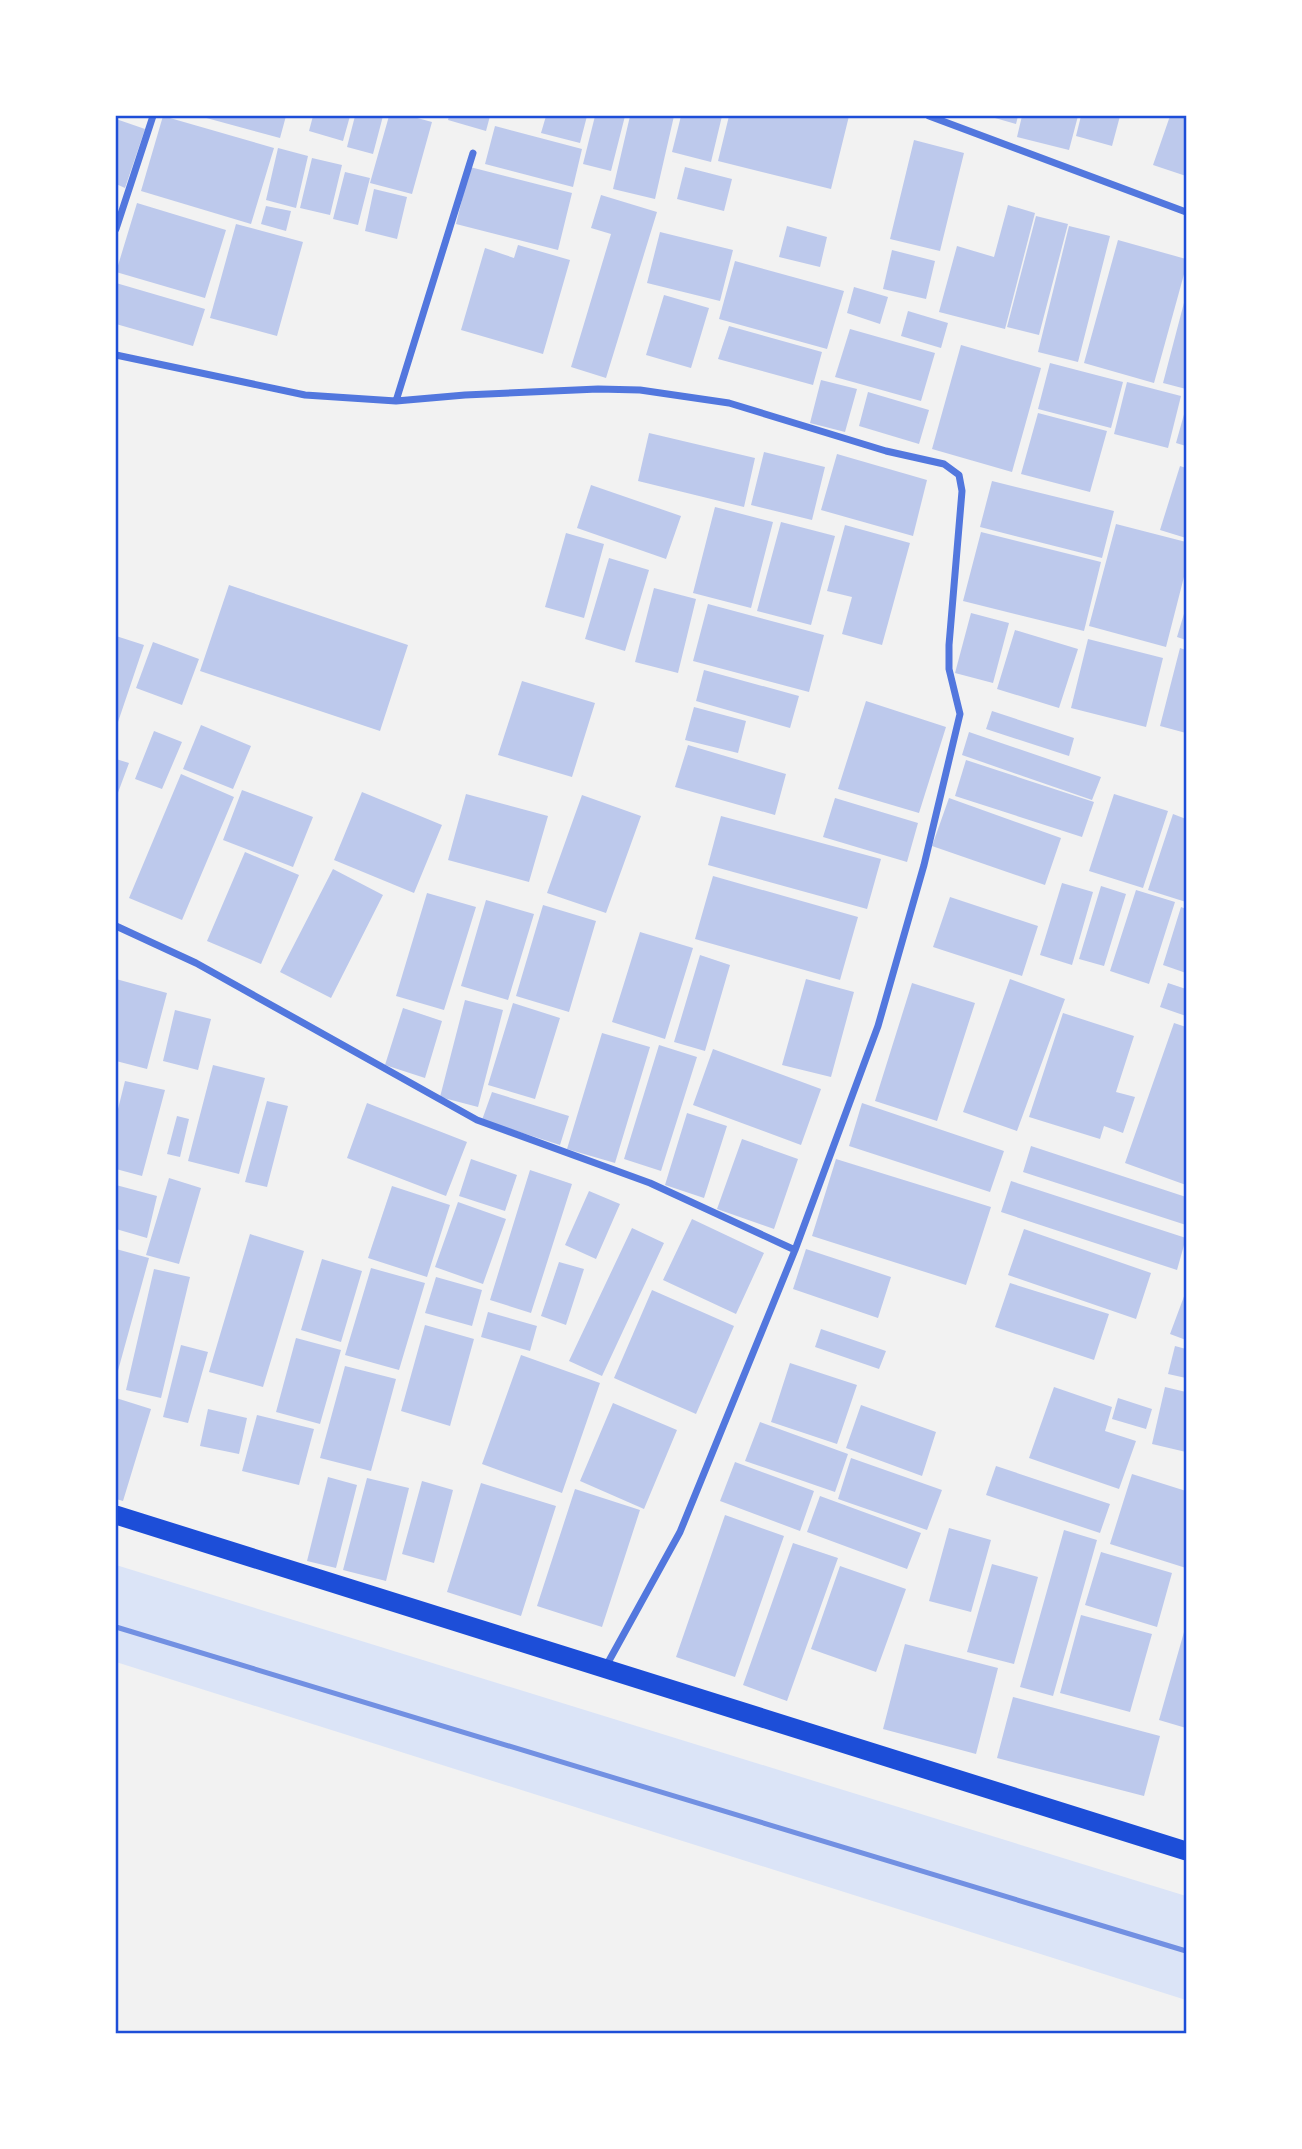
<svg xmlns="http://www.w3.org/2000/svg" width="1302" height="2149" font-family="'Noto Sans',sans-serif">
<rect width="100%" height="100%" fill="#f2f2f2"/>
<path fill="#dbe4f7" d="M 116,1565 L 1186,1896 L 1186,2000 L 116,1662 Z"/>
<path fill="#bdc9ec" d="M 163,116 L 274,148 L 251,224 L 141,191 Z
M 199,116 L 286,116 L 280,138 Z
M 313,116 L 350,116 L 343,141 L 309,131 Z
M 355,116 L 383,116 L 373,154 L 347,147 Z
M 389,116 L 410,116 L 432,122 L 412,194 L 370,183 Z
M 449,116 L 490,116 L 486,131 L 448,120 Z
M 546,116 L 587,116 L 580,143 L 541,133 Z
M 595,116 L 625,116 L 611,171 L 583,164 Z
M 630,116 L 674,116 L 655,199 L 613,189 Z
M 681,116 L 722,116 L 711,162 L 672,152 Z
M 729,116 L 849,116 L 831,189 L 718,161 Z
M 988,116 L 1018,116 L 1016,124 Z
M 1022,116 L 1078,116 L 1069,150 L 1017,137 Z
M 1081,116 L 1120,116 L 1112,146 L 1076,136 Z
M 1170,116 L 1186,116 L 1186,176 L 1153,165 Z
M 116,119 L 145,129 L 125,188 L 116,184 Z
M 495,126 L 582,149 L 573,187 L 485,164 Z
M 914,140 L 964,153 L 940,251 L 890,239 Z
M 278,148 L 308,156 L 296,208 L 266,200 Z
M 312,158 L 342,165 L 330,215 L 300,208 Z
M 470,167 L 572,193 L 558,250 L 456,224 Z
M 685,167 L 732,179 L 724,211 L 677,199 Z
M 345,172 L 370,178 L 358,225 L 333,219 Z
M 374,189 L 407,197 L 397,239 L 365,231 Z
M 601,195 L 657,212 L 606,378 L 571,367 L 611,234 L 591,228 Z
M 137,203 L 226,230 L 205,298 L 116,272 Z
M 1008,205 L 1035,213 L 1005,329 L 939,312 L 957,246 L 994,257 Z
M 266,206 L 291,211 L 286,231 L 261,224 Z
M 1036,216 L 1068,224 L 1039,335 L 1007,327 Z
M 236,224 L 303,242 L 277,336 L 210,318 Z
M 787,226 L 827,237 L 820,267 L 779,257 Z
M 1069,226 L 1110,236 L 1078,362 L 1038,352 Z
M 660,232 L 733,250 L 720,301 L 647,283 Z
M 1118,240 L 1186,259 L 1186,267 L 1154,383 L 1084,363 Z
M 518,245 L 570,260 L 543,354 L 461,330 L 485,248 L 514,258 Z
M 892,250 L 935,261 L 926,299 L 883,289 Z
M 735,261 L 844,291 L 827,349 L 719,319 Z
M 116,283 L 205,309 L 193,346 L 116,324 Z
M 854,287 L 888,297 L 880,324 L 847,313 Z
M 664,295 L 709,308 L 691,368 L 646,355 Z
M 1186,295 L 1186,389 L 1163,383 Z
M 908,311 L 948,323 L 941,348 L 901,336 Z
M 729,326 L 822,352 L 813,385 L 718,359 Z
M 850,329 L 935,353 L 921,401 L 835,377 Z
M 961,345 L 1041,368 L 1012,472 L 932,449 Z
M 1050,363 L 1123,382 L 1111,428 L 1038,409 Z
M 821,380 L 857,389 L 845,432 L 810,423 Z
M 1127,382 L 1181,396 L 1168,448 L 1114,434 Z
M 868,392 L 929,410 L 919,444 L 859,426 Z
M 1186,407 L 1186,446 L 1176,443 Z
M 1038,413 L 1107,431 L 1090,492 L 1021,474 Z
M 649,433 L 755,458 L 744,507 L 638,481 Z
M 764,452 L 825,467 L 812,520 L 751,505 Z
M 837,454 L 927,480 L 913,536 L 821,510 Z
M 1180,466 L 1186,468 L 1186,538 L 1160,530 Z
M 992,481 L 1114,511 L 1102,558 L 980,527 Z
M 591,485 L 681,516 L 666,559 L 577,528 Z
M 715,507 L 773,522 L 751,608 L 693,593 Z
M 781,522 L 835,536 L 811,625 L 757,611 Z
M 1116,524 L 1186,542 L 1186,569 L 1166,647 L 1089,626 Z
M 845,525 L 910,543 L 882,645 L 842,634 L 852,597 L 827,591 Z
M 981,532 L 1101,562 L 1084,631 L 963,601 Z
M 566,533 L 604,544 L 584,618 L 545,607 Z
M 609,558 L 649,570 L 625,651 L 585,639 Z
M 229,585 L 408,645 L 380,731 L 200,671 Z
M 654,588 L 696,599 L 678,673 L 635,662 Z
M 708,604 L 824,635 L 809,692 L 693,661 Z
M 1186,607 L 1186,640 L 1177,637 Z
M 971,613 L 1009,623 L 993,683 L 955,673 Z
M 1015,630 L 1078,649 L 1059,708 L 997,689 Z
M 116,636 L 144,645 L 118,722 L 116,721 Z
M 1088,639 L 1163,658 L 1146,727 L 1071,708 Z
M 153,642 L 199,659 L 182,705 L 136,688 Z
M 1180,648 L 1186,650 L 1186,733 L 1160,726 Z
M 704,670 L 799,696 L 790,728 L 696,701 Z
M 522,681 L 595,703 L 572,777 L 498,755 Z
M 866,701 L 946,727 L 919,813 L 838,789 Z
M 694,707 L 746,721 L 738,753 L 685,740 Z
M 992,711 L 1074,738 L 1069,756 L 986,729 Z
M 201,725 L 251,746 L 233,789 L 183,769 Z
M 154,731 L 182,742 L 162,789 L 135,779 Z
M 969,732 L 1101,777 L 1092,800 L 962,755 Z
M 688,745 L 786,774 L 775,815 L 675,787 Z
M 116,759 L 129,763 L 116,798 Z
M 966,760 L 1094,802 L 1082,837 L 955,796 Z
M 181,774 L 234,797 L 182,920 L 129,898 Z
M 242,790 L 313,817 L 293,867 L 223,840 Z
M 362,792 L 442,825 L 414,893 L 334,860 Z
M 466,794 L 548,816 L 529,882 L 448,860 Z
M 1114,794 L 1168,811 L 1143,888 L 1089,871 Z
M 582,795 L 641,816 L 606,913 L 547,893 Z
M 835,798 L 918,823 L 907,862 L 823,837 Z
M 949,798 L 1061,838 L 1045,885 L 932,846 Z
M 1173,814 L 1186,819 L 1186,902 L 1148,890 Z
M 721,816 L 881,859 L 867,909 L 708,865 Z
M 245,852 L 299,875 L 261,964 L 207,941 Z
M 333,869 L 383,895 L 331,998 L 280,972 Z
M 713,876 L 858,917 L 840,980 L 695,939 Z
M 1062,883 L 1093,892 L 1072,965 L 1040,955 Z
M 1101,886 L 1126,894 L 1104,966 L 1079,959 Z
M 1136,890 L 1175,902 L 1149,984 L 1110,971 Z
M 427,893 L 476,907 L 444,1010 L 396,996 Z
M 950,897 L 1038,926 L 1022,976 L 933,947 Z
M 486,900 L 534,914 L 508,1000 L 461,986 Z
M 543,905 L 596,921 L 569,1012 L 516,996 Z
M 1181,907 L 1186,909 L 1186,973 L 1163,965 Z
M 640,932 L 693,948 L 665,1039 L 612,1022 Z
M 700,955 L 730,965 L 705,1051 L 674,1042 Z
M 116,979 L 167,993 L 147,1069 L 116,1061 Z
M 806,979 L 854,992 L 831,1077 L 782,1065 Z
M 1010,979 L 1065,999 L 1017,1131 L 963,1112 Z
M 912,983 L 975,1003 L 937,1121 L 875,1101 Z
M 1168,983 L 1186,989 L 1186,1016 L 1160,1007 Z
M 465,1000 L 503,1010 L 478,1107 L 440,1097 Z
M 513,1003 L 560,1018 L 535,1099 L 488,1085 Z
M 403,1008 L 442,1021 L 425,1078 L 385,1065 Z
M 175,1010 L 211,1019 L 198,1070 L 163,1061 Z
M 1063,1013 L 1134,1036 L 1116,1092 L 1135,1097 L 1123,1133 L 1104,1126 L 1100,1139 L 1029,1117 Z
M 1174,1023 L 1186,1027 L 1186,1185 L 1125,1163 Z
M 602,1033 L 650,1047 L 615,1163 L 567,1149 Z
M 659,1045 L 697,1057 L 661,1171 L 624,1159 Z
M 713,1049 L 821,1089 L 801,1145 L 693,1105 Z
M 213,1065 L 265,1078 L 239,1174 L 188,1161 Z
M 125,1081 L 165,1090 L 142,1176 L 116,1169 L 116,1117 Z
M 492,1092 L 569,1116 L 560,1145 L 482,1120 Z
M 267,1101 L 288,1106 L 267,1187 L 245,1182 Z
M 367,1103 L 467,1142 L 446,1196 L 347,1158 Z
M 862,1103 L 1004,1151 L 990,1192 L 849,1146 Z
M 687,1113 L 727,1126 L 704,1198 L 665,1185 Z
M 177,1116 L 189,1119 L 180,1157 L 167,1154 Z
M 742,1139 L 798,1159 L 774,1229 L 717,1209 Z
M 1031,1146 L 1186,1197 L 1186,1225 L 1023,1172 Z
M 471,1159 L 517,1175 L 505,1211 L 459,1196 Z
M 836,1159 L 991,1207 L 966,1285 L 812,1236 Z
M 530,1170 L 572,1184 L 531,1313 L 490,1300 Z
M 169,1178 L 201,1188 L 179,1264 L 146,1255 Z
M 1011,1181 L 1186,1238 L 1177,1270 L 1001,1212 Z
M 116,1185 L 157,1196 L 147,1238 L 116,1229 Z
M 392,1186 L 450,1205 L 427,1277 L 368,1258 Z
M 589,1191 L 620,1204 L 596,1259 L 565,1245 Z
M 458,1202 L 506,1219 L 483,1284 L 435,1267 Z
M 692,1219 L 764,1253 L 736,1314 L 663,1280 Z
M 632,1228 L 664,1243 L 602,1376 L 569,1361 Z
M 1024,1229 L 1151,1273 L 1136,1319 L 1008,1275 Z
M 250,1234 L 304,1251 L 263,1387 L 209,1372 Z
M 116,1249 L 149,1258 L 116,1378 Z
M 806,1249 L 891,1277 L 878,1318 L 793,1289 Z
M 322,1259 L 362,1271 L 341,1342 L 301,1330 Z
M 559,1262 L 584,1269 L 566,1325 L 541,1316 Z
M 371,1268 L 425,1283 L 399,1370 L 345,1355 Z
M 154,1269 L 190,1277 L 161,1398 L 126,1390 Z
M 436,1277 L 482,1290 L 472,1326 L 425,1313 Z
M 1010,1283 L 1109,1314 L 1094,1360 L 995,1327 Z
M 652,1290 L 734,1326 L 696,1414 L 614,1378 Z
M 1186,1291 L 1186,1340 L 1170,1334 Z
M 488,1312 L 537,1326 L 530,1351 L 481,1337 Z
M 425,1325 L 474,1339 L 450,1426 L 401,1411 Z
M 821,1329 L 886,1351 L 879,1369 L 815,1347 Z
M 296,1338 L 341,1350 L 320,1424 L 276,1412 Z
M 181,1345 L 208,1352 L 188,1423 L 163,1417 Z
M 1175,1346 L 1186,1349 L 1186,1378 L 1168,1374 Z
M 521,1355 L 600,1383 L 562,1493 L 482,1464 Z
M 790,1363 L 857,1385 L 837,1444 L 771,1422 Z
M 345,1366 L 396,1379 L 371,1471 L 320,1458 Z
M 1054,1387 L 1112,1407 L 1105,1431 L 1136,1441 L 1119,1489 L 1029,1458 Z
M 1165,1387 L 1186,1392 L 1186,1452 L 1152,1444 Z
M 116,1398 L 151,1409 L 123,1501 L 116,1499 Z
M 1118,1398 L 1152,1409 L 1146,1429 L 1112,1419 Z
M 613,1403 L 677,1430 L 644,1509 L 580,1481 Z
M 861,1405 L 936,1432 L 922,1476 L 846,1448 Z
M 208,1409 L 247,1418 L 239,1454 L 200,1446 Z
M 257,1415 L 314,1429 L 299,1485 L 242,1471 Z
M 760,1422 L 848,1454 L 835,1492 L 745,1461 Z
M 851,1458 L 942,1490 L 927,1530 L 838,1499 Z
M 735,1462 L 814,1491 L 800,1531 L 720,1501 Z
M 996,1466 L 1110,1504 L 1100,1533 L 986,1495 Z
M 1132,1474 L 1186,1491 L 1186,1568 L 1110,1544 Z
M 328,1477 L 357,1485 L 336,1568 L 307,1561 Z
M 367,1478 L 409,1488 L 386,1581 L 343,1570 Z
M 422,1481 L 453,1490 L 434,1563 L 402,1554 Z
M 481,1483 L 556,1506 L 521,1616 L 447,1592 Z
M 575,1489 L 640,1510 L 602,1627 L 537,1606 Z
M 820,1496 L 921,1533 L 907,1569 L 807,1532 Z
M 725,1515 L 784,1536 L 735,1677 L 676,1657 Z
M 949,1528 L 991,1540 L 971,1612 L 929,1601 Z
M 1064,1530 L 1097,1540 L 1053,1696 L 1020,1687 Z
M 793,1543 L 838,1558 L 787,1701 L 743,1685 Z
M 1101,1552 L 1172,1573 L 1157,1627 L 1085,1605 Z
M 992,1564 L 1038,1577 L 1014,1664 L 967,1652 Z
M 840,1566 L 906,1589 L 876,1672 L 811,1649 Z
M 1081,1615 L 1152,1634 L 1130,1712 L 1060,1693 Z
M 1186,1625 L 1186,1728 L 1159,1720 Z
M 905,1644 L 998,1668 L 976,1754 L 883,1729 Z
M 1013,1697 L 1160,1736 L 1144,1796 L 997,1758 Z"/>
<g fill="none" stroke-linecap="round" stroke-linejoin="round">
<path stroke="#5277de" stroke-width="7" d="M 929,116 L 1186,212
M 116,229 L 153,116
M 116,355 L 305,395 L 396,401 L 465,395 L 598,389 L 640,390 L 729,403 L 886,451 L 944,464 L 959,475 L 962,491 L 949,645 L 949,669 L 960,714 L 924,865 L 878,1026 L 795,1250 L 680,1532 L 605,1668
M 396,401 L 473,153
M 116,926 L 196,963 L 477,1120 L 650,1183 L 795,1250"/>
<path stroke="#1d4ed8" stroke-width="19" d="M 116,1515 L 1186,1851"/>
<path stroke="#7290e2" stroke-width="5" d="M 116,1627 L 1186,1951"/>
</g>
<rect width="1302" height="2149" fill="none" stroke="#ffffff" stroke-width="234"/>
<rect x="117" y="117" width="1068" height="1915" fill="none" stroke="#1d4ed8" stroke-width="2.5"/>
</svg>
